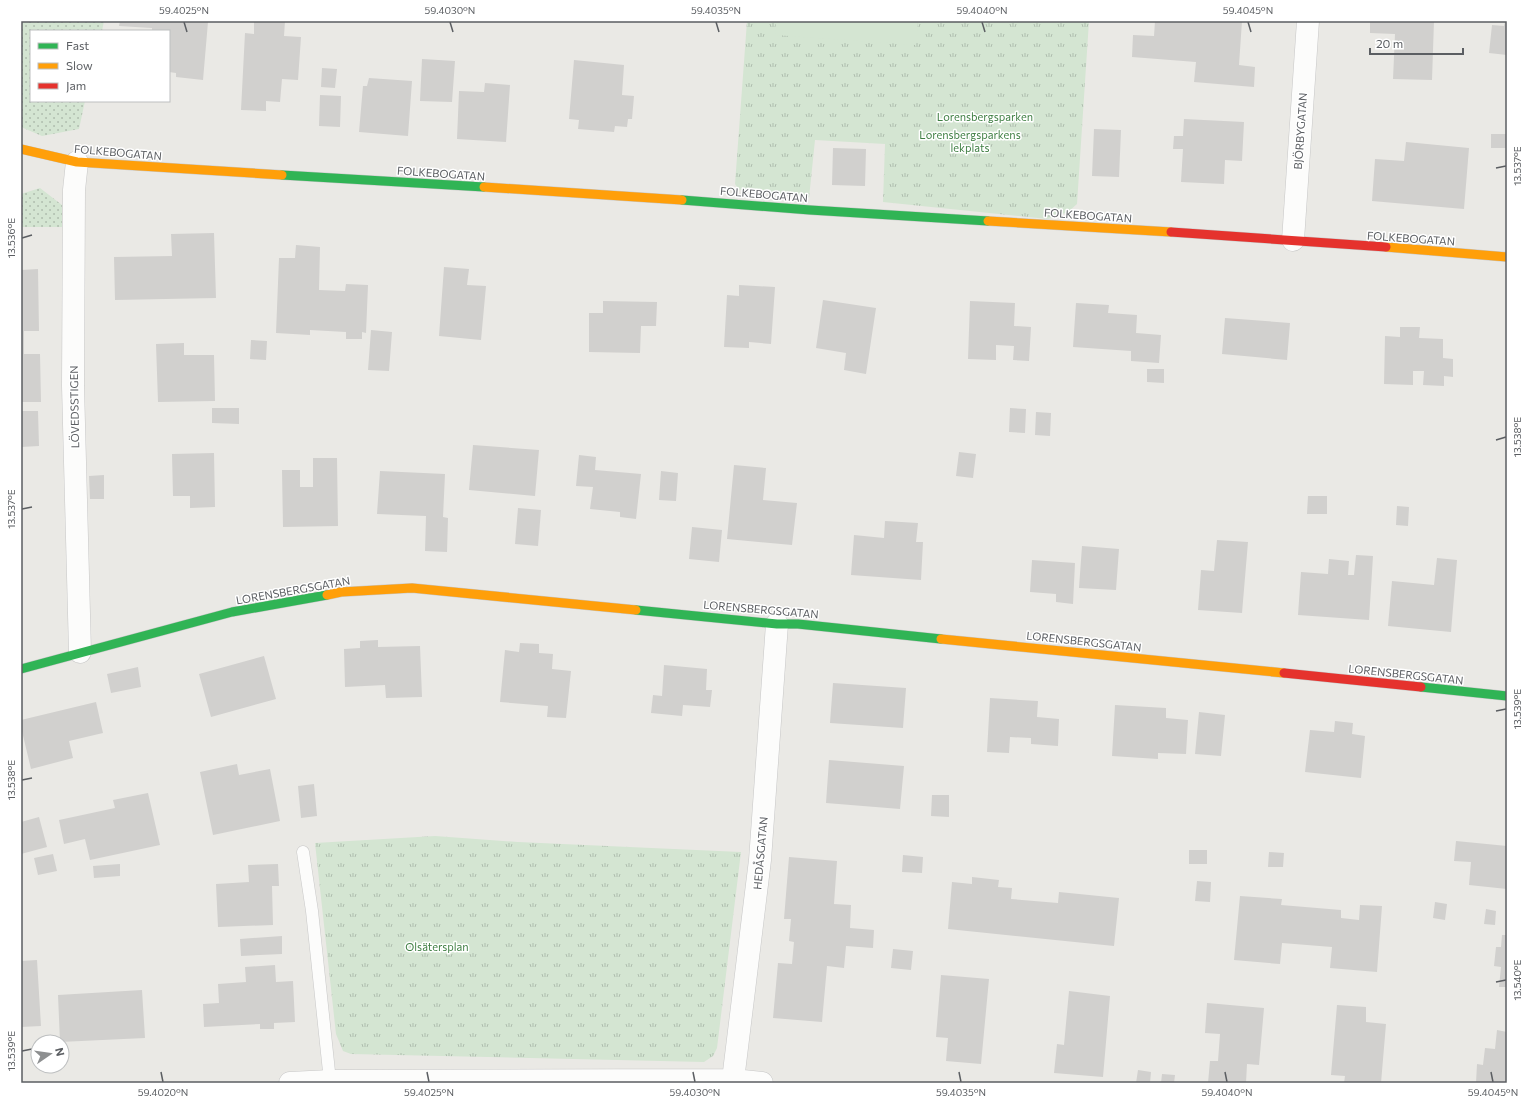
<svg xmlns="http://www.w3.org/2000/svg" width="1528" height="1104" font-family="Commissioner,sans-serif">
<defs>
<pattern id="grass-dots" width="8" height="8" patternUnits="userSpaceOnUse"><rect width="8" height="8" fill="#d4e5d2"/><path d="M2 2h.1M6 6h.1" fill="none" stroke="#afbdae" stroke-width="1.8" stroke-linecap="round"/></pattern>
<pattern id="park-tufts" width="24" height="20" patternUnits="userSpaceOnUse"><rect width="24" height="20" fill="#d4e5d2"/><path d="M3 7l-1-3M5 7V3M7 7l1-3M15 17l-1-3M17 17v-4M19 17l1-3" fill="none" stroke="#afbdae"/></pattern>
</defs>
<rect width="100%" height="100%" fill="#eae9e5"/>
<path fill="url(#grass-dots)" d="M 21,21 L 104,21 L 102,31 L 31,31 L 31,101 L 85,101 L 79,129 L 42,136 L 21,127 Z
M 40,188 L 62,205 L 62,227 L 21,227 L 21,194 Z"/>
<path fill="url(#park-tufts)" d="M 747,21 L 1089,21 L 1077,204 L 1068,212 L 1048,219 L 883,202 L 885,144 L 815,140 L 809,198 L 741,190 L 738,189 L 735,184 Z
M 435,836 L 518,842 L 741,852 L 717,1048 L 713,1056 L 704,1062 L 351,1054 L 343,1051 L 336,1034 L 315,843 Z"/>
<path fill="#d4e5d2" d="M 776,21 L 918,21 L 916,45 L 775,35 Z"/>
<path fill="#d1d0ce" d="M 120,21 L 208,22 L 203,80 L 176,77 L 176,73 L 169,72 L 169,31 L 152,31 L 152,28 L 119,26 Z
M 254,21 L 285,21 L 284,36 L 301,37 L 298,80 L 282,79 L 280,102 L 266,101 L 266,111 L 241,110 L 245,33 L 254,34 Z
M 1155,21 L 1242,21 L 1239,65 L 1255,67 L 1254,87 L 1194,82 L 1196,62 L 1132,57 L 1133,35 L 1154,36 Z
M 1370,21 L 1434,21 L 1432,80 L 1393,79 L 1395,34 L 1370,33 Z
M 1505,21 L 1507,21 L 1507,55 L 1489,53 L 1492,25 L 1504,26 Z
M 422,59 L 455,61 L 452,102 L 420,101 Z
M 574,60 L 624,65 L 622,95 L 634,96 L 632,119 L 628,119 L 627,127 L 615,126 L 614,132 L 578,129 L 579,120 L 569,119 Z
M 322,68 L 337,69 L 335,88 L 321,87 Z
M 369,78 L 412,81 L 408,136 L 359,132 L 363,86 L 367,86 Z
M 485,83 L 510,85 L 506,142 L 457,139 L 459,91 L 484,92 Z
M 320,95 L 341,96 L 340,127 L 319,126 Z
M 1184,119 L 1244,122 L 1242,161 L 1225,160 L 1224,184 L 1181,182 L 1183,149 L 1173,149 L 1174,136 L 1183,136 Z
M 1094,129 L 1121,130 L 1119,177 L 1092,176 Z
M 1491,134 L 1507,134 L 1507,148 L 1491,148 Z
M 1406,142 L 1469,148 L 1464,209 L 1372,201 L 1375,159 L 1404,161 Z
M 833,148 L 866,149 L 865,186 L 832,185 Z
M 214,233 L 216,298 L 115,300 L 114,257 L 172,256 L 171,234 Z
M 296,245 L 320,247 L 319,290 L 345,291 L 346,284 L 368,285 L 366,333 L 362,332 L 362,339 L 346,339 L 346,332 L 310,330 L 310,335 L 276,333 L 279,258 L 295,258 Z
M 444,267 L 469,269 L 467,285 L 486,286 L 481,340 L 439,336 Z
M 38,269 L 39,331 L 24,331 L 24,354 L 40,354 L 41,402 L 21,402 L 21,270 Z
M 739,285 L 775,287 L 771,344 L 749,342 L 749,348 L 724,347 L 727,295 L 739,296 Z
M 823,300 L 876,308 L 866,374 L 844,370 L 846,353 L 816,348 Z
M 603,301 L 657,302 L 656,326 L 641,326 L 640,353 L 589,352 L 589,313 L 603,313 Z
M 970,301 L 1015,303 L 1014,326 L 1031,327 L 1029,361 L 1013,360 L 1014,346 L 996,345 L 996,360 L 968,359 Z
M 1076,303 L 1109,305 L 1108,313 L 1137,315 L 1136,333 L 1161,335 L 1159,363 L 1131,361 L 1131,351 L 1073,347 Z
M 1225,318 L 1290,323 L 1287,360 L 1222,354 Z
M 1400,327 L 1420,327 L 1419,338 L 1443,339 L 1443,358 L 1453,359 L 1453,377 L 1444,376 L 1444,386 L 1423,385 L 1424,371 L 1413,371 L 1413,385 L 1384,384 L 1385,336 L 1400,337 Z
M 371,330 L 392,332 L 389,371 L 368,370 Z
M 251,340 L 267,341 L 266,360 L 250,359 Z
M 184,343 L 184,355 L 214,355 L 215,401 L 158,402 L 156,344 Z
M 1147,369 L 1164,369 L 1164,383 L 1147,382 Z
M 212,408 L 239,408 L 239,424 L 212,423 Z
M 1010,408 L 1026,409 L 1025,433 L 1009,432 Z
M 21,411 L 38,411 L 39,446 L 21,447 Z
M 1036,412 L 1051,413 L 1050,436 L 1035,435 Z
M 473,445 L 539,450 L 535,496 L 469,490 Z
M 959,452 L 976,454 L 973,478 L 956,476 Z
M 214,453 L 215,507 L 190,508 L 190,496 L 173,496 L 172,454 Z
M 579,455 L 596,457 L 595,470 L 641,474 L 636,519 L 620,517 L 620,512 L 590,509 L 593,487 L 576,486 Z
M 313,458 L 337,458 L 338,526 L 283,527 L 282,470 L 300,470 L 300,487 L 313,487 Z
M 734,465 L 766,468 L 763,500 L 797,503 L 792,545 L 727,539 Z
M 380,471 L 445,474 L 443,517 L 448,518 L 447,552 L 425,551 L 426,516 L 377,514 Z
M 661,471 L 678,473 L 676,501 L 659,500 Z
M 104,475 L 104,499 L 90,499 L 89,476 Z
M 1308,496 L 1327,496 L 1327,514 L 1307,514 Z
M 1397,506 L 1409,507 L 1408,526 L 1396,525 Z
M 518,508 L 541,510 L 538,546 L 515,544 Z
M 885,521 L 918,523 L 916,542 L 923,542 L 921,580 L 851,575 L 854,535 L 884,538 Z
M 692,527 L 722,530 L 719,562 L 689,559 Z
M 1217,540 L 1248,542 L 1242,613 L 1198,610 L 1201,570 L 1214,571 Z
M 1082,546 L 1119,549 L 1116,590 L 1079,588 Z
M 1356,555 L 1373,556 L 1369,620 L 1298,615 L 1301,572 L 1328,574 L 1329,559 L 1349,561 L 1348,575 L 1354,575 Z
M 1437,558 L 1457,560 L 1451,632 L 1388,626 L 1392,581 L 1434,585 Z
M 1032,560 L 1075,563 L 1073,604 L 1056,602 L 1056,594 L 1030,592 Z
M 378,640 L 378,647 L 420,646 L 422,697 L 386,698 L 385,685 L 345,687 L 344,649 L 360,648 L 360,641 Z
M 520,643 L 539,644 L 539,653 L 553,654 L 552,669 L 571,671 L 566,718 L 547,717 L 548,706 L 500,702 L 505,650 L 519,652 Z
M 264,656 L 276,699 L 211,717 L 199,674 Z
M 664,665 L 707,669 L 706,690 L 712,690 L 710,707 L 683,705 L 682,716 L 651,713 L 653,695 L 662,696 Z
M 138,667 L 141,687 L 111,693 L 107,674 Z
M 833,683 L 906,688 L 903,728 L 830,723 Z
M 990,698 L 1038,701 L 1037,717 L 1059,719 L 1058,746 L 1031,744 L 1031,738 L 1010,737 L 1009,753 L 987,752 Z
M 96,702 L 103,733 L 69,741 L 73,758 L 31,769 L 21,727 L 21,720 Z
M 1115,705 L 1166,708 L 1166,718 L 1188,720 L 1186,754 L 1158,753 L 1158,759 L 1112,756 Z
M 1199,712 L 1225,715 L 1221,756 L 1195,754 Z
M 1335,721 L 1353,723 L 1352,734 L 1365,736 L 1361,778 L 1305,772 L 1310,730 L 1334,732 Z
M 829,760 L 904,766 L 900,809 L 826,803 Z
M 237,764 L 239,775 L 270,769 L 280,821 L 213,835 L 200,772 Z
M 314,784 L 317,816 L 301,818 L 298,786 Z
M 148,793 L 160,845 L 90,860 L 85,839 L 64,844 L 59,820 L 115,808 L 113,800 Z
M 932,795 L 949,795 L 949,817 L 931,816 Z
M 39,817 L 47,847 L 21,854 L 21,822 Z
M 1456,841 L 1507,846 L 1507,889 L 1469,885 L 1471,862 L 1454,861 Z
M 1189,850 L 1207,850 L 1207,864 L 1189,864 Z
M 1269,852 L 1284,853 L 1283,867 L 1268,867 Z
M 53,854 L 57,871 L 38,875 L 34,858 Z
M 903,855 L 923,857 L 922,873 L 902,872 Z
M 789,857 L 837,861 L 834,904 L 851,905 L 850,928 L 874,930 L 873,948 L 846,946 L 844,968 L 827,966 L 822,1022 L 773,1018 L 778,963 L 792,964 L 794,942 L 789,941 L 791,919 L 784,919 Z
M 120,864 L 120,876 L 94,878 L 93,866 Z
M 278,864 L 279,886 L 272,886 L 273,925 L 218,927 L 216,884 L 249,882 L 248,865 Z
M 972,877 L 999,880 L 998,887 L 1012,888 L 1011,899 L 1058,903 L 1059,892 L 1119,898 L 1114,946 L 948,929 L 952,882 L 972,884 Z
M 1197,881 L 1211,882 L 1210,902 L 1195,901 Z
M 1240,896 L 1282,899 L 1281,905 L 1341,910 L 1341,918 L 1359,920 L 1360,905 L 1382,906 L 1377,972 L 1330,968 L 1332,947 L 1282,943 L 1280,964 L 1234,960 Z
M 1435,902 L 1447,904 L 1445,920 L 1433,918 Z
M 1486,909 L 1496,911 L 1495,925 L 1484,924 Z
M 1502,935 L 1507,935 L 1507,987 L 1499,987 L 1501,967 L 1494,966 L 1496,947 L 1501,947 Z
M 282,936 L 282,954 L 241,956 L 240,939 Z
M 893,949 L 913,951 L 911,970 L 891,968 Z
M 37,960 L 41,1026 L 21,1027 L 21,961 Z
M 275,965 L 276,982 L 293,981 L 295,1022 L 274,1023 L 274,1029 L 260,1029 L 260,1024 L 204,1027 L 203,1004 L 219,1003 L 218,984 L 246,982 L 245,967 Z
M 941,975 L 989,979 L 981,1064 L 946,1061 L 948,1038 L 936,1037 Z
M 142,990 L 145,1038 L 60,1042 L 58,995 Z
M 1069,991 L 1110,996 L 1103,1077 L 1054,1073 L 1057,1044 L 1064,1045 Z
M 1207,1003 L 1264,1008 L 1259,1065 L 1247,1064 L 1246,1083 L 1208,1083 L 1210,1061 L 1218,1061 L 1220,1034 L 1205,1033 Z
M 1337,1005 L 1366,1007 L 1366,1022 L 1386,1024 L 1381,1083 L 1344,1083 L 1345,1076 L 1331,1075 Z
M 1497,1030 L 1507,1032 L 1507,1083 L 1476,1083 L 1477,1064 L 1483,1065 L 1485,1048 L 1495,1049 Z
M 1138,1070 L 1151,1072 L 1150,1083 L 1136,1083 Z
M 1162,1074 L 1175,1075 L 1174,1083 L 1161,1083 Z"/>
<g fill="none" stroke-linecap="round" stroke-linejoin="round">
<g stroke="#c7c7c7" stroke-width="13">
<path id="lane" d="M 303,852 L 312,911 L 330,1081"/>
</g>
<g stroke="#c7c7c7" stroke-width="23">
<path id="street" d="M 77,162 L 74,190 L 73,386 L 80,652
M 1293,240 L 1308,21
M 733,1080 L 760,860 L 777,624
M 290,1083 L 330,1081 L 733,1080 L 762,1083"/>
</g>
<g stroke="#c7c7c7" stroke-width="10">
<path id="fast" d="M 282,175 L 484,187
M 682,200 L 810,210 L 988,221
M 636,610 L 777,624 L 798,624 L 941,639
M 21,669 L 232,612 L 327,595
M 1421,687 L 1507,696"/>
</g>
<g stroke="#c7c7c7" stroke-width="10">
<path id="slow" d="M 21,149 L 77,162 L 282,175
M 484,187 L 682,200
M 988,221 L 1171,232
M 1386,247 L 1507,257
M 327,595 L 341,592 L 412,588 L 636,610
M 941,639 L 1284,673"/>
</g>
<g stroke="#c7c7c7" stroke-width="10">
<path id="jam" d="M 1171,232 L 1386,247
M 1284,673 L 1421,687"/>
</g>
<use href="#lane" stroke="#fcfcfb" stroke-width="12"/>
<use href="#street" stroke="#fcfcfb" stroke-width="22"/>
<use href="#fast" stroke="#30b455" stroke-width="9"/>
<use href="#slow" stroke="#ff9f0a" stroke-width="9"/>
<use href="#jam" stroke="#e5322d" stroke-width="9"/>
</g>
<path fill="none" stroke="#5b5e62" stroke-width="1.5" d="M 184,22 L 187,32M 450,22 L 453,32M 716,22 L 719,32M 982,22 L 985,32M 1248,22 L 1251,32M 1496,168 L 1506,166M 22,238 L 32,235M 1496,440 L 1506,437M 22,509 L 32,507M 1496,711 L 1506,709M 22,780 L 32,778M 1496,982 L 1506,980M 22,1051 L 32,1049M 161,1072 L 163,1082M 427,1072 L 429,1082M 693,1072 L 695,1082M 959,1072 L 961,1082M 1225,1072 L 1227,1082M 1491,1072 L 1493,1082"/>
<g text-anchor="middle" dominant-baseline="central" stroke-width="3" stroke-linejoin="round" paint-order="stroke">
<g font-size="11" fill="#3e7e42" stroke="#fff">
<text x="985" y="116">Lorensbergsparken</text>
<text x="970" y="134">Lorensbergsparkens<tspan x="970" dy="13">lekplats</tspan></text>
<text x="437" y="946">Olsätersplan</text>
</g>
<g font-size="11" fill="#5b5e62" stroke="#fff">
<text transform="translate(1300 131) rotate(-86)">BJÖRBYGATAN</text>
<text transform="translate(118 152) rotate(5)">FOLKEBOGATAN</text>
<text transform="translate(441 173) rotate(4)">FOLKEBOGATAN</text>
<text transform="translate(764 194) rotate(5)">FOLKEBOGATAN</text>
<text transform="translate(1088 215) rotate(4)">FOLKEBOGATAN</text>
<text transform="translate(1411 238) rotate(4)">FOLKEBOGATAN</text>
<text transform="translate(74 407) rotate(-91)">LÖVEDSSTIGEN</text>
<text transform="translate(293 590) rotate(-10)">LORENSBERGSGATAN</text>
<text transform="translate(761 609) rotate(5)">LORENSBERGSGATAN</text>
<text transform="translate(1084 641) rotate(6)">LORENSBERGSGATAN</text>
<text transform="translate(1406 674) rotate(6)">LORENSBERGSGATAN</text>
<text transform="translate(760 853) rotate(-85)">HEDÅSGATAN</text>
</g>
</g>
<rect width="1528" height="1104" fill="none" stroke="#ffffff" stroke-width="44"/>
<rect x="30" y="30" width="140" height="72" fill="#ffffff" stroke="#bdbfc0"/>
<rect x="38" y="43" width="20" height="6" fill="#30b455" stroke="#bdbfc0"/>
<text x="66" y="50" font-size="12" fill="#5b5e62">Fast</text>
<rect x="38" y="63" width="20" height="6" fill="#ff9f0a" stroke="#bdbfc0"/>
<text x="66" y="70" font-size="12" fill="#5b5e62">Slow</text>
<rect x="38" y="83" width="20" height="6" fill="#e5322d" stroke="#bdbfc0"/>
<text x="66" y="90" font-size="12" fill="#5b5e62">Jam</text>
<g transform="translate(50 1054) rotate(77)"><circle r="19" fill="#ffffff" stroke="#bdbfc0"/>
<path d="M0-3L7 15L0 10L-7 15Z" fill="#8d8f90"/>
<text y="-6" font-size="11" font-weight="bold" text-anchor="middle" fill="#5b5e62">N</text>
</g>
<path d="M1370 48v6h93v-6" fill="none" stroke="#5b5e62" stroke-width="2"/>
<text x="1376" y="48" font-size="12" fill="#5b5e62" stroke="#ffffff" stroke-width="3" paint-order="stroke">20 m</text>
<rect x="22" y="22" width="1484" height="1060" fill="none" stroke="#5b5e62" stroke-width="1.5"/>
<g font-size="10" text-anchor="middle" fill="#5b5e62">
<text x="184" y="14">59.4025°N</text>
<text x="450" y="14">59.4030°N</text>
<text x="716" y="14">59.4035°N</text>
<text x="982" y="14">59.4040°N</text>
<text x="1248" y="14">59.4045°N</text>
<text transform="translate(1517 166) rotate(-90)" y="4">13.537°E</text>
<text transform="translate(11 238) rotate(-90)" y="4">13.536°E</text>
<text transform="translate(1517 437) rotate(-90)" y="4">13.538°E</text>
<text transform="translate(11 509) rotate(-90)" y="4">13.537°E</text>
<text transform="translate(1517 709) rotate(-90)" y="4">13.539°E</text>
<text transform="translate(11 780) rotate(-90)" y="4">13.538°E</text>
<text transform="translate(1517 980) rotate(-90)" y="4">13.540°E</text>
<text transform="translate(11 1051) rotate(-90)" y="4">13.539°E</text>
<text x="163" y="1096">59.4020°N</text>
<text x="429" y="1096">59.4025°N</text>
<text x="695" y="1096">59.4030°N</text>
<text x="961" y="1096">59.4035°N</text>
<text x="1227" y="1096">59.4040°N</text>
<text x="1493" y="1096">59.4045°N</text>
</g>
</svg>
